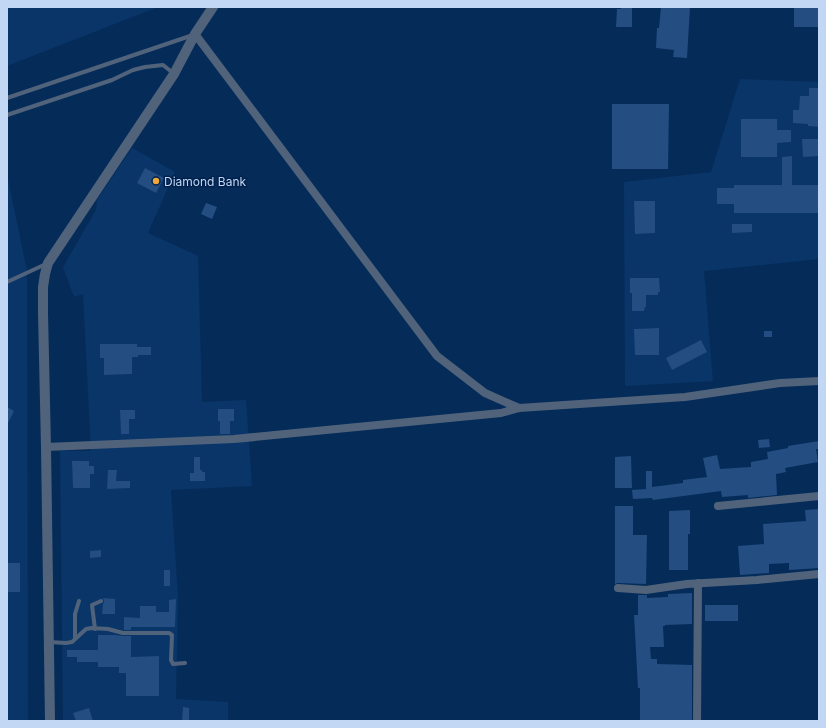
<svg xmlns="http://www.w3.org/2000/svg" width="826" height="728" font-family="Inter,sans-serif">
<rect width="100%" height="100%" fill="#052c59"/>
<path fill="#093568" d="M 7,7 L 158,7 L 7,66 Z
M 740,79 L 819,82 L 819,259 L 704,271 L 713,381 L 625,386 L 624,182 L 711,172 Z
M 132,148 L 175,172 L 148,233 L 198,256 L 202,402 L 246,400 L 252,486 L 171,490 L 178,598 L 176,699 L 228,702 L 228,721 L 63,721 L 60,451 L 91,451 L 83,294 L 74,297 L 63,267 L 96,210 L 97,200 Z
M 7,175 L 27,270 L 28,721 L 7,721 Z"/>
<path fill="#244d82" d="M 621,7 L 632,7 L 632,27 L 616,27 L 617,9 L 621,9 Z
M 661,7 L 690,7 L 687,58 L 673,57 L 674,50 L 656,48 L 657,28 L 659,28 Z
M 794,7 L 819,7 L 819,27 L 794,27 Z
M 809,88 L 819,88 L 819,127 L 808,126 L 808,124 L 793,123 L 793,110 L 799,110 L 800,96 L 809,96 Z
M 612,104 L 669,104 L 668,169 L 612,169 Z
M 741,119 L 777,119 L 777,130 L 791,130 L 791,142 L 777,143 L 777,157 L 741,157 Z
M 802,139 L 819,139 L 819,156 L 803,157 Z
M 792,156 L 792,185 L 819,185 L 819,213 L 734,213 L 734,204 L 717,204 L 717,188 L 734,188 L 734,185 L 782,185 L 782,157 Z
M 145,168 L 164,178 L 156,193 L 137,183 Z
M 634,201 L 655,201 L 655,233 L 635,234 Z
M 206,203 L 217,207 L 212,219 L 201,214 Z
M 732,224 L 752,224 L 752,232 L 732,233 Z
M 630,278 L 659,278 L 660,292 L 658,292 L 658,295 L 646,295 L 646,307 L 645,307 L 644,311 L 632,311 L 632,293 L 630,293 Z
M 659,328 L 659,355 L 635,355 L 634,329 Z
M 764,331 L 772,331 L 772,337 L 764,337 Z
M 701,340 L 707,352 L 672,370 L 666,358 Z
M 100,344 L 137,344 L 137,347 L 151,347 L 151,355 L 138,355 L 138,357 L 132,357 L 132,374 L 104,375 L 104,358 L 100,358 Z
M 7,407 L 14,411 L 7,425 Z
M 218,409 L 234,409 L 234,421 L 230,421 L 230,434 L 220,434 L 220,421 L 218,421 Z
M 120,410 L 135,410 L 135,419 L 129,419 L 129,434 L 121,434 Z
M 769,439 L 770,447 L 759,448 L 758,440 Z
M 819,441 L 819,449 L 816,449 L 818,462 L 785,468 L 786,472 L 776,474 L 777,495 L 748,498 L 748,495 L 722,497 L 721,491 L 653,500 L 652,498 L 633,499 L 632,490 L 646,489 L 646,471 L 652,471 L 652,487 L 683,483 L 683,480 L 707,477 L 703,458 L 717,455 L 720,469 L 751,467 L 751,462 L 768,459 L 767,452 L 788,448 L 788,446 Z
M 631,456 L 632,488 L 615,488 L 615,457 Z
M 194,457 L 200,457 L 200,470 L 202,470 L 202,472 L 205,472 L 205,481 L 190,481 L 190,473 L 194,473 Z
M 72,461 L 89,461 L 89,466 L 94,466 L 94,474 L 90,474 L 90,488 L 73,488 Z
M 108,470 L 117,470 L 116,481 L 130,481 L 130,488 L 107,489 Z
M 615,506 L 633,506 L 633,535 L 647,535 L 646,584 L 618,583 L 615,584 Z
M 819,509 L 819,568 L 789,570 L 789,563 L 769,564 L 769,573 L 740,575 L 738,546 L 764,544 L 763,524 L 806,521 L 805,510 Z
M 690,510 L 690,534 L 688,534 L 688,570 L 669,570 L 669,511 Z
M 101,550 L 101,557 L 90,558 L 90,551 Z
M 7,563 L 20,563 L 20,592 L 7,592 Z
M 164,570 L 170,570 L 170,586 L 164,586 Z
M 692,593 L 692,624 L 665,625 L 665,626 L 663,626 L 664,647 L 650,647 L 651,659 L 657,659 L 657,664 L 692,665 L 692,721 L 640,721 L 640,688 L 638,688 L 634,615 L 638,615 L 638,595 L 647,595 L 647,598 L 668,597 L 668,594 Z
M 103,598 L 115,599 L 115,614 L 102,614 L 103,604 L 104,601 Z
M 176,599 L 175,627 L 131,627 L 131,630 L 124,630 L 124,617 L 140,618 L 140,606 L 156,606 L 156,612 L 169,612 L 169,600 Z
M 705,605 L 738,605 L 738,621 L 705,621 Z
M 98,635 L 115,635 L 123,636 L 131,636 L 131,657 L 159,656 L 159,696 L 126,696 L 126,673 L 119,673 L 119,667 L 98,667 L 98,662 L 77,662 L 77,657 L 67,657 L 67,650 L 98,650 Z
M 183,707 L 189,708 L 189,721 L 182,721 Z
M 89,708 L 93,721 L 76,721 L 73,713 Z"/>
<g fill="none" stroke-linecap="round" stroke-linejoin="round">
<path stroke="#51637b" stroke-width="4" d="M 7,98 L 193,35
M 7,115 L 112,80 L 133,70 L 145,67 L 163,65 L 173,73
M 7,282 L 46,264
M 95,629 L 92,605 L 101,601
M 75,639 L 75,614 L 79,601
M 49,642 L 66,643 L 72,642 L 86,629 L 92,628 L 108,629 L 123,633 L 169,633 L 172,635 L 171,660 L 173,664 L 185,663"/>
<path stroke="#51637b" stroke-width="8" d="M 195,34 L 437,356 L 485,393 L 519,408
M 46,447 L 234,439 L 501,413 L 519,408 L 685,397 L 780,383 L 819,381
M 718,506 L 819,496
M 618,588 L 646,590 L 687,584 L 757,580 L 819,574
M 697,721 L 698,583"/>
<path stroke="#51637b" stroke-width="10" d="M 50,721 L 46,447 L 43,313 L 43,287 L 45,274 L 48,263 L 174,74 L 195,34 L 213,7"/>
</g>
<circle fill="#eca93a" stroke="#00214d" stroke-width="1.5" cx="156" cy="181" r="4"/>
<g text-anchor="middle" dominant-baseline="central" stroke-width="3" stroke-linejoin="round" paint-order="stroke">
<g font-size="12" fill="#c2d7f3" stroke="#00214d" text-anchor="start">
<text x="164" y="181">Diamond Bank</text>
</g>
</g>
<rect width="826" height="728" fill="none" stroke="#c2d7f3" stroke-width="16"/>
</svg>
